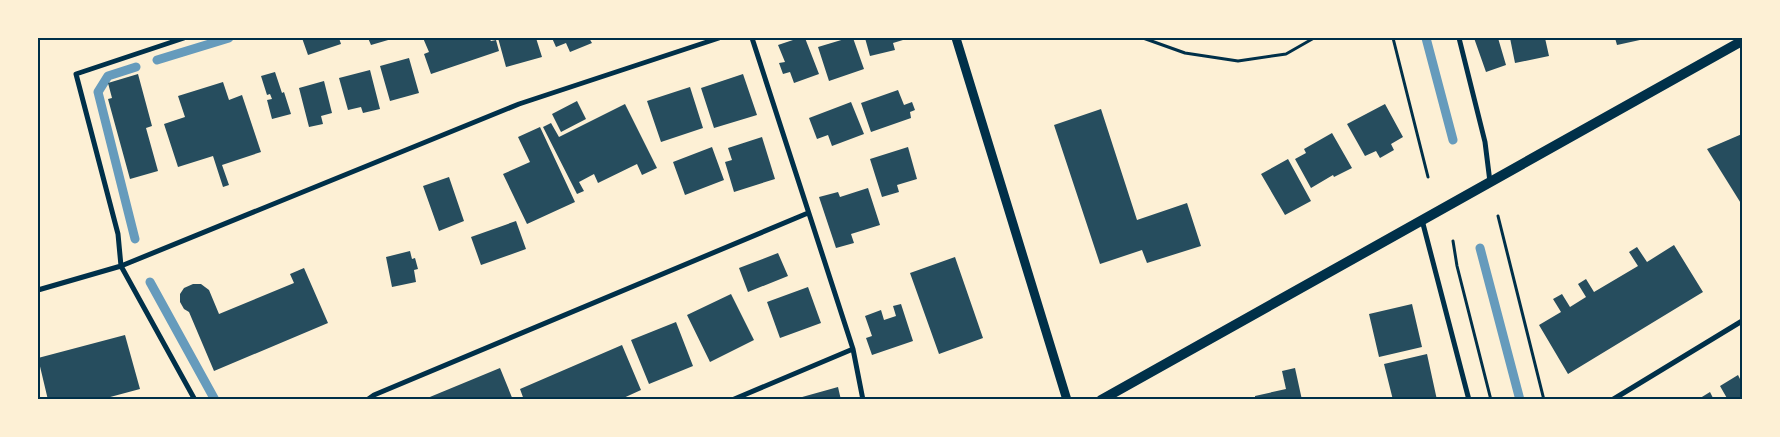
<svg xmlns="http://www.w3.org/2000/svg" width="1780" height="437" font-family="'Source Sans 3',sans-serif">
<rect width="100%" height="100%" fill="#fdf0d5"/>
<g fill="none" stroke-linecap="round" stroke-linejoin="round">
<path stroke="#669bbc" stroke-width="9" d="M 1426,38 L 1453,140
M 157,60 L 229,38
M 135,239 L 98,92 L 108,76 L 136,67
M 1480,248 L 1520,400
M 150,282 L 215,400"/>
</g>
<path fill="#264d5e" d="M 302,38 L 339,38 L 341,44 L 308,55 Z
M 368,38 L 395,38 L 371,45 Z
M 423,38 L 489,38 L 491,41 L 496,40 L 499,51 L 431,74 L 424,54 L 429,52 Z
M 498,38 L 536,38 L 542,57 L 506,67 Z
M 552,38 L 589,38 L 592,43 L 570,52 L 566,43 L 556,47 Z
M 799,38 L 805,38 L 819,74 L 794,83 L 790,72 L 783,74 L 779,63 L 785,62 L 778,45 Z
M 848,38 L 853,38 L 864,69 L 829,81 L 818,47 Z
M 865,38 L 902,38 L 903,40 L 893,43 L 895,50 L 870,56 Z
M 1474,38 L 1498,38 L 1506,65 L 1486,72 Z
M 1510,38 L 1545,38 L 1549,56 L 1515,63 Z
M 1615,38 L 1649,38 L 1617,45 Z
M 409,58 L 419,93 L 390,101 L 380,66 Z
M 370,70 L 380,109 L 363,113 L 361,107 L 348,110 L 339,78 Z
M 275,72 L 282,93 L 284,92 L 291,114 L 272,119 L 267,100 L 272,99 L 270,94 L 267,95 L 261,76 Z
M 138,74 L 152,126 L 146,128 L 158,171 L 130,179 L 108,99 L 112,98 L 108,83 Z
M 743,74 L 757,115 L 714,128 L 701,88 Z
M 324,81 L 332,113 L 321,116 L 323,124 L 309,127 L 299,88 Z
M 223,82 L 229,100 L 242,95 L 261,152 L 222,165 L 229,185 L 223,187 L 213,156 L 178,167 L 164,124 L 185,117 L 178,96 Z
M 690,87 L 703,128 L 661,142 L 647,101 Z
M 898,90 L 904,105 L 912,102 L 915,110 L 910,112 L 911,118 L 871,132 L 861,103 Z
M 577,101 L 586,119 L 561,132 L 552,114 Z
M 851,102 L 864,134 L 832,146 L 828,135 L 817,139 L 809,118 Z
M 625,104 L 657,168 L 642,175 L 637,164 L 598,183 L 594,174 L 579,182 L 584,191 L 577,194 L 543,127 L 551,123 L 559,137 Z
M 1385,104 L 1403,137 L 1391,144 L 1394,150 L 1380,158 L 1376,151 L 1365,156 L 1347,124 Z
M 1101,109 L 1137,220 L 1187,203 L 1201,246 L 1147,263 L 1142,250 L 1100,264 L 1054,125 Z
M 540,127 L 575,202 L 527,224 L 503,174 L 530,162 L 518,137 Z
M 1332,133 L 1352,168 L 1334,177 L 1333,175 L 1311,188 L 1295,159 L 1306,153 L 1304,149 Z
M 1742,134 L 1742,205 L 1707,149 Z
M 762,137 L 775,179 L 734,192 L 725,162 L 732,160 L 728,148 Z
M 712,147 L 724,180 L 685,195 L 673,162 Z
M 908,147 L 917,179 L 897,185 L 899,192 L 882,197 L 870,159 Z
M 1288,159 L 1311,201 L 1285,215 L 1261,174 Z
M 449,177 L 464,221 L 439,231 L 423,186 Z
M 868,188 L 880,225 L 851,234 L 854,243 L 836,248 L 819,197 L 838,192 L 840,197 Z
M 516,221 L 526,249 L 481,265 L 471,237 Z
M 1674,245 L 1703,292 L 1568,374 L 1539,325 L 1561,312 L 1553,299 L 1562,294 L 1570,307 L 1586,297 L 1578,284 L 1586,279 L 1594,292 L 1638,266 L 1629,252 L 1637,247 L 1647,262 Z
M 410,251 L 412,259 L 415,258 L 418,269 L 414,270 L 416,282 L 392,287 L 386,257 Z
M 778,253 L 788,276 L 748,292 L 739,268 Z
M 955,257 L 983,338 L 939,354 L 910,273 Z
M 304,268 L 328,323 L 214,371 L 189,312 L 184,309 L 180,302 L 180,294 L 184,288 L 193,284 L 201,284 L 209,290 L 219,314 L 294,283 L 290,274 Z
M 808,287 L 821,323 L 780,338 L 767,302 Z
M 731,294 L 754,340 L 710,362 L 687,315 Z
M 901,304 L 913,341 L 872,355 L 866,338 L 872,336 L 865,316 L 881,310 L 884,320 L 896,316 L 893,306 Z
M 1412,304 L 1422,347 L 1379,357 L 1369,314 Z
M 676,322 L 693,366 L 649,384 L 631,340 Z
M 125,335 L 140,389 L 99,400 L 48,400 L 38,358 Z
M 622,345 L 641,390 L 619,400 L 524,400 L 520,389 Z
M 1427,354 L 1437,400 L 1393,400 L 1384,364 Z
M 500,368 L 513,400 L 425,400 L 425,399 Z
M 1295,368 L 1302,400 L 1255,400 L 1255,396 L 1286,389 L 1282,371 Z
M 1738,375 L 1742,383 L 1742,400 L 1728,400 L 1720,386 Z
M 838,387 L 841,400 L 795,400 L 795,399 Z
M 1710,392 L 1714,400 L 1697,400 Z"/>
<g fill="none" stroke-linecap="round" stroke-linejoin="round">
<path stroke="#003049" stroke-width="3" d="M 1143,38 L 1185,53 L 1238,61 L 1286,54 L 1314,38
M 1393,38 L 1428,177
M 1498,216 L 1544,400
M 1453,241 L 1457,266 L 1491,400"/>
<path stroke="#003049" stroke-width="5" d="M 184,38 L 76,74 L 118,234 L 121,266 L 195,400
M 1459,38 L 1485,142 L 1490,182
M 1422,220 L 1469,400
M 38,290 L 121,266 L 519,104 L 719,38
M 853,349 L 863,400
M 367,400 L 374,395 L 808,213
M 732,400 L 853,349 L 752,38
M 1612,400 L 1742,321"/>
<path stroke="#003049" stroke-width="9" d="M 956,38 L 1067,400"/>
<path stroke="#003049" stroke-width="10" d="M 1101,400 L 1742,41"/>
</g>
<rect width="1780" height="437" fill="none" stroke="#fdf0d5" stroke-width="78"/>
<rect x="39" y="39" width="1702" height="359" fill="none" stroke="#003049" stroke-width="2"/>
</svg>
